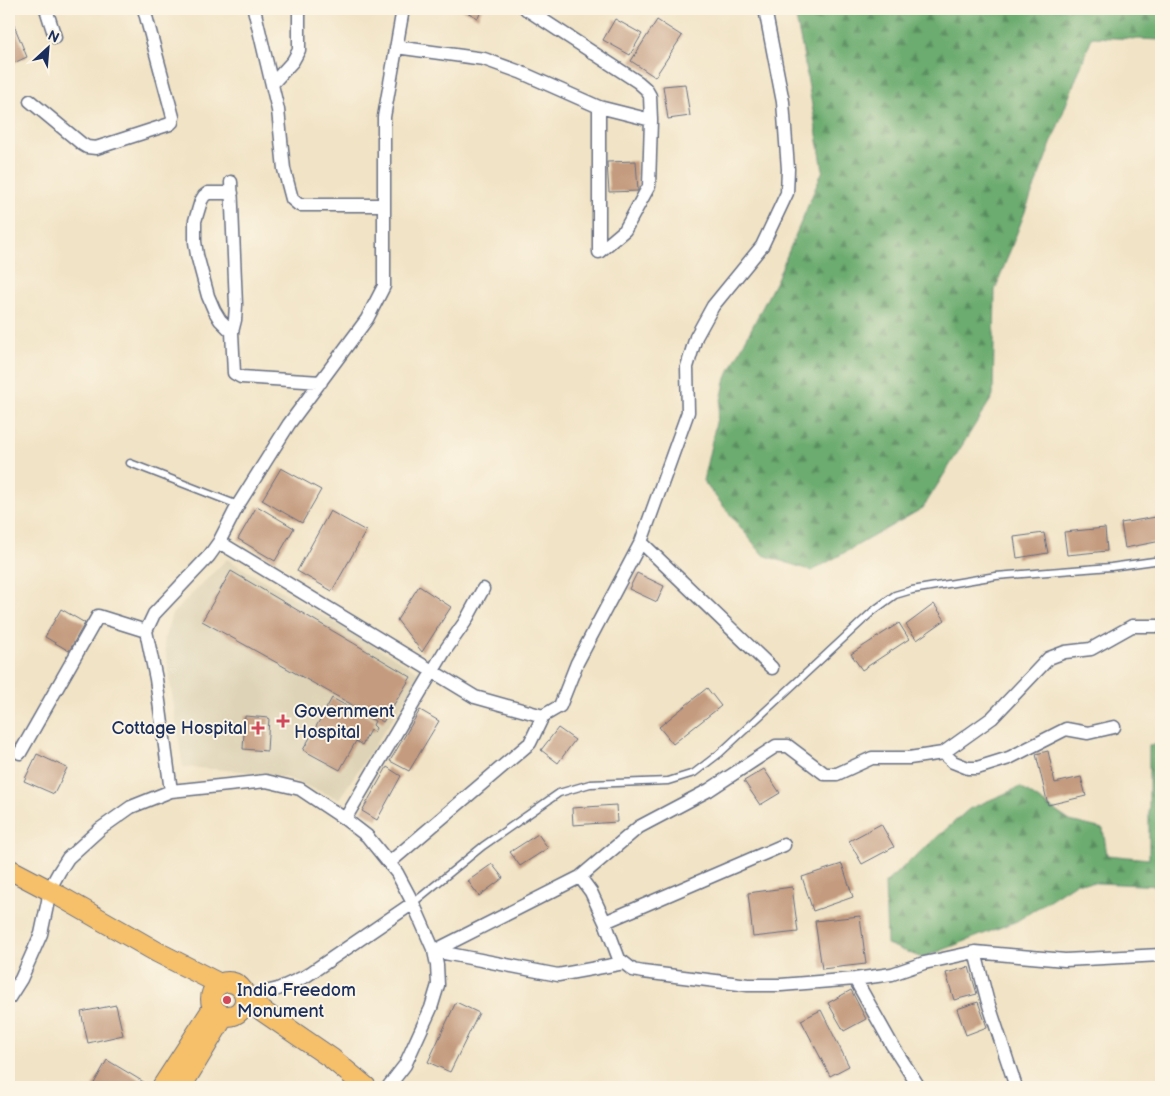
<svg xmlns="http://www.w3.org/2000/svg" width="1170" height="1096" font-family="'Balsamiq Sans',sans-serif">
<defs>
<pattern id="forest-firs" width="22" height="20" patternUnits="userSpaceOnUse" patternTransform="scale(1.25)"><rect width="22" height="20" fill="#6cac6f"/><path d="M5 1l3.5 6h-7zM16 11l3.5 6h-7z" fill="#588c5e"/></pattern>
</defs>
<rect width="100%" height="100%" fill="#fcf5e5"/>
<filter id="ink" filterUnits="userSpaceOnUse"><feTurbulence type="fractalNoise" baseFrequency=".02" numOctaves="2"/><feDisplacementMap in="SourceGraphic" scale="10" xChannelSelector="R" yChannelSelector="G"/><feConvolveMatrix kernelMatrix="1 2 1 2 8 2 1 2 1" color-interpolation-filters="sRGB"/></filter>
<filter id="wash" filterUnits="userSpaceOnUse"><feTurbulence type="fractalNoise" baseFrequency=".0096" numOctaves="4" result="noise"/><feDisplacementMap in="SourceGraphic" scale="20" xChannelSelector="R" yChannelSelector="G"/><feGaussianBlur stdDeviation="1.12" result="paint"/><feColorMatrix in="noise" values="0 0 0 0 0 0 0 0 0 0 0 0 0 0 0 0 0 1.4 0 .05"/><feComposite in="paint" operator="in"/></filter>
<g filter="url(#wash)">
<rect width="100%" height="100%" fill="#f1e3c5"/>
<path fill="#ded3b6" d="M 227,559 L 422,674 L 339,799 L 287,778 L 240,771 L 183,767 L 164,640 L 172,614 Z"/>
<path fill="url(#forest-firs)" stroke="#446e66" d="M 794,9 L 1161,9 L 1161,40 L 1092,37 L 995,290 L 993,396 L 923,508 L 812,571 L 763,555 L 703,481 L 726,378 L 777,279 L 823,170 L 802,47 Z
M 1161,743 L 1161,886 L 1077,882 L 1017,921 L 922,958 L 887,944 L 885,883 L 969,809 L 1020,787 L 1070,821 L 1103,829 L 1107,855 L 1149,859 L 1149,745 Z"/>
<g id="blocks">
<path fill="#c49b7f" d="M 461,9 L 482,9 L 478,18 Z
M 11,18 L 27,57 L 9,65 L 9,19 Z
M 615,19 L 642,34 L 630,55 L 603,40 Z
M 657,20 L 682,36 L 655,77 L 631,61 Z
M 685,84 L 690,116 L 668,119 L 663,86 Z
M 636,161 L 638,191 L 609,192 L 607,162 Z
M 281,468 L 321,490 L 302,523 L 262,500 Z
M 257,506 L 294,528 L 275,561 L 238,539 Z
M 330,511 L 366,531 L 332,591 L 297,571 Z
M 1156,517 L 1161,541 L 1125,548 L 1121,523 Z
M 1105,528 L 1107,551 L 1067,555 L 1064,532 Z
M 1044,533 L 1048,553 L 1017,558 L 1014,537 Z
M 231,571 L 411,677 L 383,722 L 202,621 Z
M 637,573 L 664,586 L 657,602 L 629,589 Z
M 419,586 L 451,607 L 422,652 L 397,620 Z
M 934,604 L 945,620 L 917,640 L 906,625 Z
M 61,609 L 85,623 L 69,651 L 45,637 Z
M 899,623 L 909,639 L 862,670 L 851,654 Z
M 707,688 L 721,706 L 673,744 L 659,727 Z
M 332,698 L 375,721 L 373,725 L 376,728 L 374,732 L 370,730 L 362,745 L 356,741 L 340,770 L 303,750 Z
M 420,710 L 439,721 L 409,771 L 390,761 Z
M 245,716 L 269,718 L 267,751 L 243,749 Z
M 558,728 L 575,740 L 558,763 L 541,750 Z
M 9,742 L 17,746 L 9,763 Z
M 1048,751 L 1055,783 L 1081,777 L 1086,796 L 1048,805 L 1036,754 Z
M 37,754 L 67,768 L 54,794 L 24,781 Z
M 387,767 L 401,776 L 377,820 L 362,811 Z
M 764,769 L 780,793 L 760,805 L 744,781 Z
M 616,805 L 617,822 L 573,825 L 572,808 Z
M 881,824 L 894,847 L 862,864 L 849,841 Z
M 538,834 L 548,848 L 520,866 L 510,852 Z
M 492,864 L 503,878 L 479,896 L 468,881 Z
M 842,864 L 853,897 L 813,911 L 802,877 Z
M 792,887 L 798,932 L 753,937 L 748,893 Z
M 860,916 L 866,964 L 822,969 L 815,921 Z
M 969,967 L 977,994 L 954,1000 L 946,973 Z
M 851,990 L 866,1019 L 844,1031 L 828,1003 Z
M 456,1002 L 479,1013 L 450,1072 L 428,1062 Z
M 978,1002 L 987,1027 L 966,1035 L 957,1009 Z
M 116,1005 L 123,1035 L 88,1043 L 81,1012 Z
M 821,1010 L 849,1066 L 830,1076 L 801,1020 Z
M 107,1060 L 147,1084 L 145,1087 L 92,1087 Z"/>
</g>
</g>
<g filter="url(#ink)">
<use href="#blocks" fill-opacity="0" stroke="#666e82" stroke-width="1"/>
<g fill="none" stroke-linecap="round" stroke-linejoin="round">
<g stroke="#666e82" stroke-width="9">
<path id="service" d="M 130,463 L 238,505
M 413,903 L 483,846 L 559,793 L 590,784 L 668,781 L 694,773 L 720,753 L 873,611 L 895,595 L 912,590 L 996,576 L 1111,567 L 1161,560"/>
</g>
<g stroke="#666e82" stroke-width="15">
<path id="minor" d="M 46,9 L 55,37
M 254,9 L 278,110 L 284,169 L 292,199 L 299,205 L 384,205
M 526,9 L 638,82 L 646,89 L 650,96 L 651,120 L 649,186 L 625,230 L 599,252
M 396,47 L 484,59 L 520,72 L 599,107 L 651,120
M 273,83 L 293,61 L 299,50 L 299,9
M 30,101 L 82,144 L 87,147 L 96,148 L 170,124 L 172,122 L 173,117 L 144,9
M 231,182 L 236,305 L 235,320 L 232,332
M 232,193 L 208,193 L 204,196 L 201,201 L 195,221 L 195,242 L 197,255 L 208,296 L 214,310 L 220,320 L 232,332 L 234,373 L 241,377 L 321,382
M 599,252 L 599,107
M 219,542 L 475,697 L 543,716 L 560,706 L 577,663 L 641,542 L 688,412 L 687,367 L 696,337 L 713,306 L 762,246 L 787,193 L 788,169 L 783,102 L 765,9
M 641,542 L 772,668
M 20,753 L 98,616 L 146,631
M 943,753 L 953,762 L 968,768 L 977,768 L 1009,758 L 1066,729 L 1088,733 L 1114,727
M 171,791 L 156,679 L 146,631 L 154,614 L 209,556 L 219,542 L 238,505 L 289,424 L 367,319 L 384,286 L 384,117 L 403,9
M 345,819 L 444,652 L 465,622 L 483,589
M 389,863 L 530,743 L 543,716
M 580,877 L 591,892 L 605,922 L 619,959 L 633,970 L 643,972 L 748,985 L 781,985 L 855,979 L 892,974 L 924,963 L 975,952 L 1065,960 L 1161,955
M 605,922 L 784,845
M 434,951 L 580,877 L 639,827 L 709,790 L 776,746 L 788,746 L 825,774 L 837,774 L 872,758 L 909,758 L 943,753 L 992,718 L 1049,658 L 1065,652 L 1091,649 L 1132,626 L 1161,626
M 434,951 L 558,975 L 624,963
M 975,952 L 987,999 L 1016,1087
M 855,979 L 892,1045 L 919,1087
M 244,994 L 257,994 L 278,989 L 306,976 L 413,903
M 9,998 L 21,979 L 41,934 L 48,901 L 49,890 L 59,872 L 68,858 L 100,829 L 131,807 L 171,791 L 266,781 L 300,789 L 345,819 L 367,836 L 397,873 L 413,903 L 434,951 L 437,965 L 438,985 L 431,1008 L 405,1065 L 388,1087"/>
</g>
<g stroke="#666e82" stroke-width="22">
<path id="primary" d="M 9,869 L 49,890 L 157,952 L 220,984"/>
</g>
<g stroke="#666e82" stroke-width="22">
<path id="trunk" d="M211 999a17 17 0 1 1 34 0a17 17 0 1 1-34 0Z
M 245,999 L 331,1058 L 366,1087
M 162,1087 L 213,1008
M 181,1087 L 224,1016"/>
</g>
<use href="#service" stroke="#fff" stroke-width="6"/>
<use href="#minor" stroke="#fff" stroke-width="12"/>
<use href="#primary" stroke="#f6c06b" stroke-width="20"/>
<use href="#trunk" stroke="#f6c06b" stroke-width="20"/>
</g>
</g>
<g fill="#d1495b" stroke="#fcf5e5" stroke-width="2">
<path d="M280.5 713.5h5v5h5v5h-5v5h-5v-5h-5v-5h5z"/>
<path d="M255.5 720.5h5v5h5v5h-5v5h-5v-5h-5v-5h5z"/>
<circle cx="227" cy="1000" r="5"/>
</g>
<g text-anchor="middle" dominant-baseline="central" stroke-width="4" stroke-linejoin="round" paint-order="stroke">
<g font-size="18" fill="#1b2f5e" stroke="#fcf5e5" text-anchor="start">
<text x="294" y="711">Government<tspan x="294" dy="21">Hospital</tspan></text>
<text x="247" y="728" text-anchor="end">Cottage Hospital</text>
<text x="237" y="990">India Freedom<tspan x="237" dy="21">Monument</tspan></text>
</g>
</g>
<rect width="1170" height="1096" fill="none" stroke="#fcf5e5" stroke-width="30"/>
<g transform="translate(48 48) rotate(26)" stroke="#fcf5e5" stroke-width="4" paint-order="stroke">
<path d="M0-4L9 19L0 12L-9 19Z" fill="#1b2f5e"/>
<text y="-8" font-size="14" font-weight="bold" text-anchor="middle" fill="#1b2f5e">N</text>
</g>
</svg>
